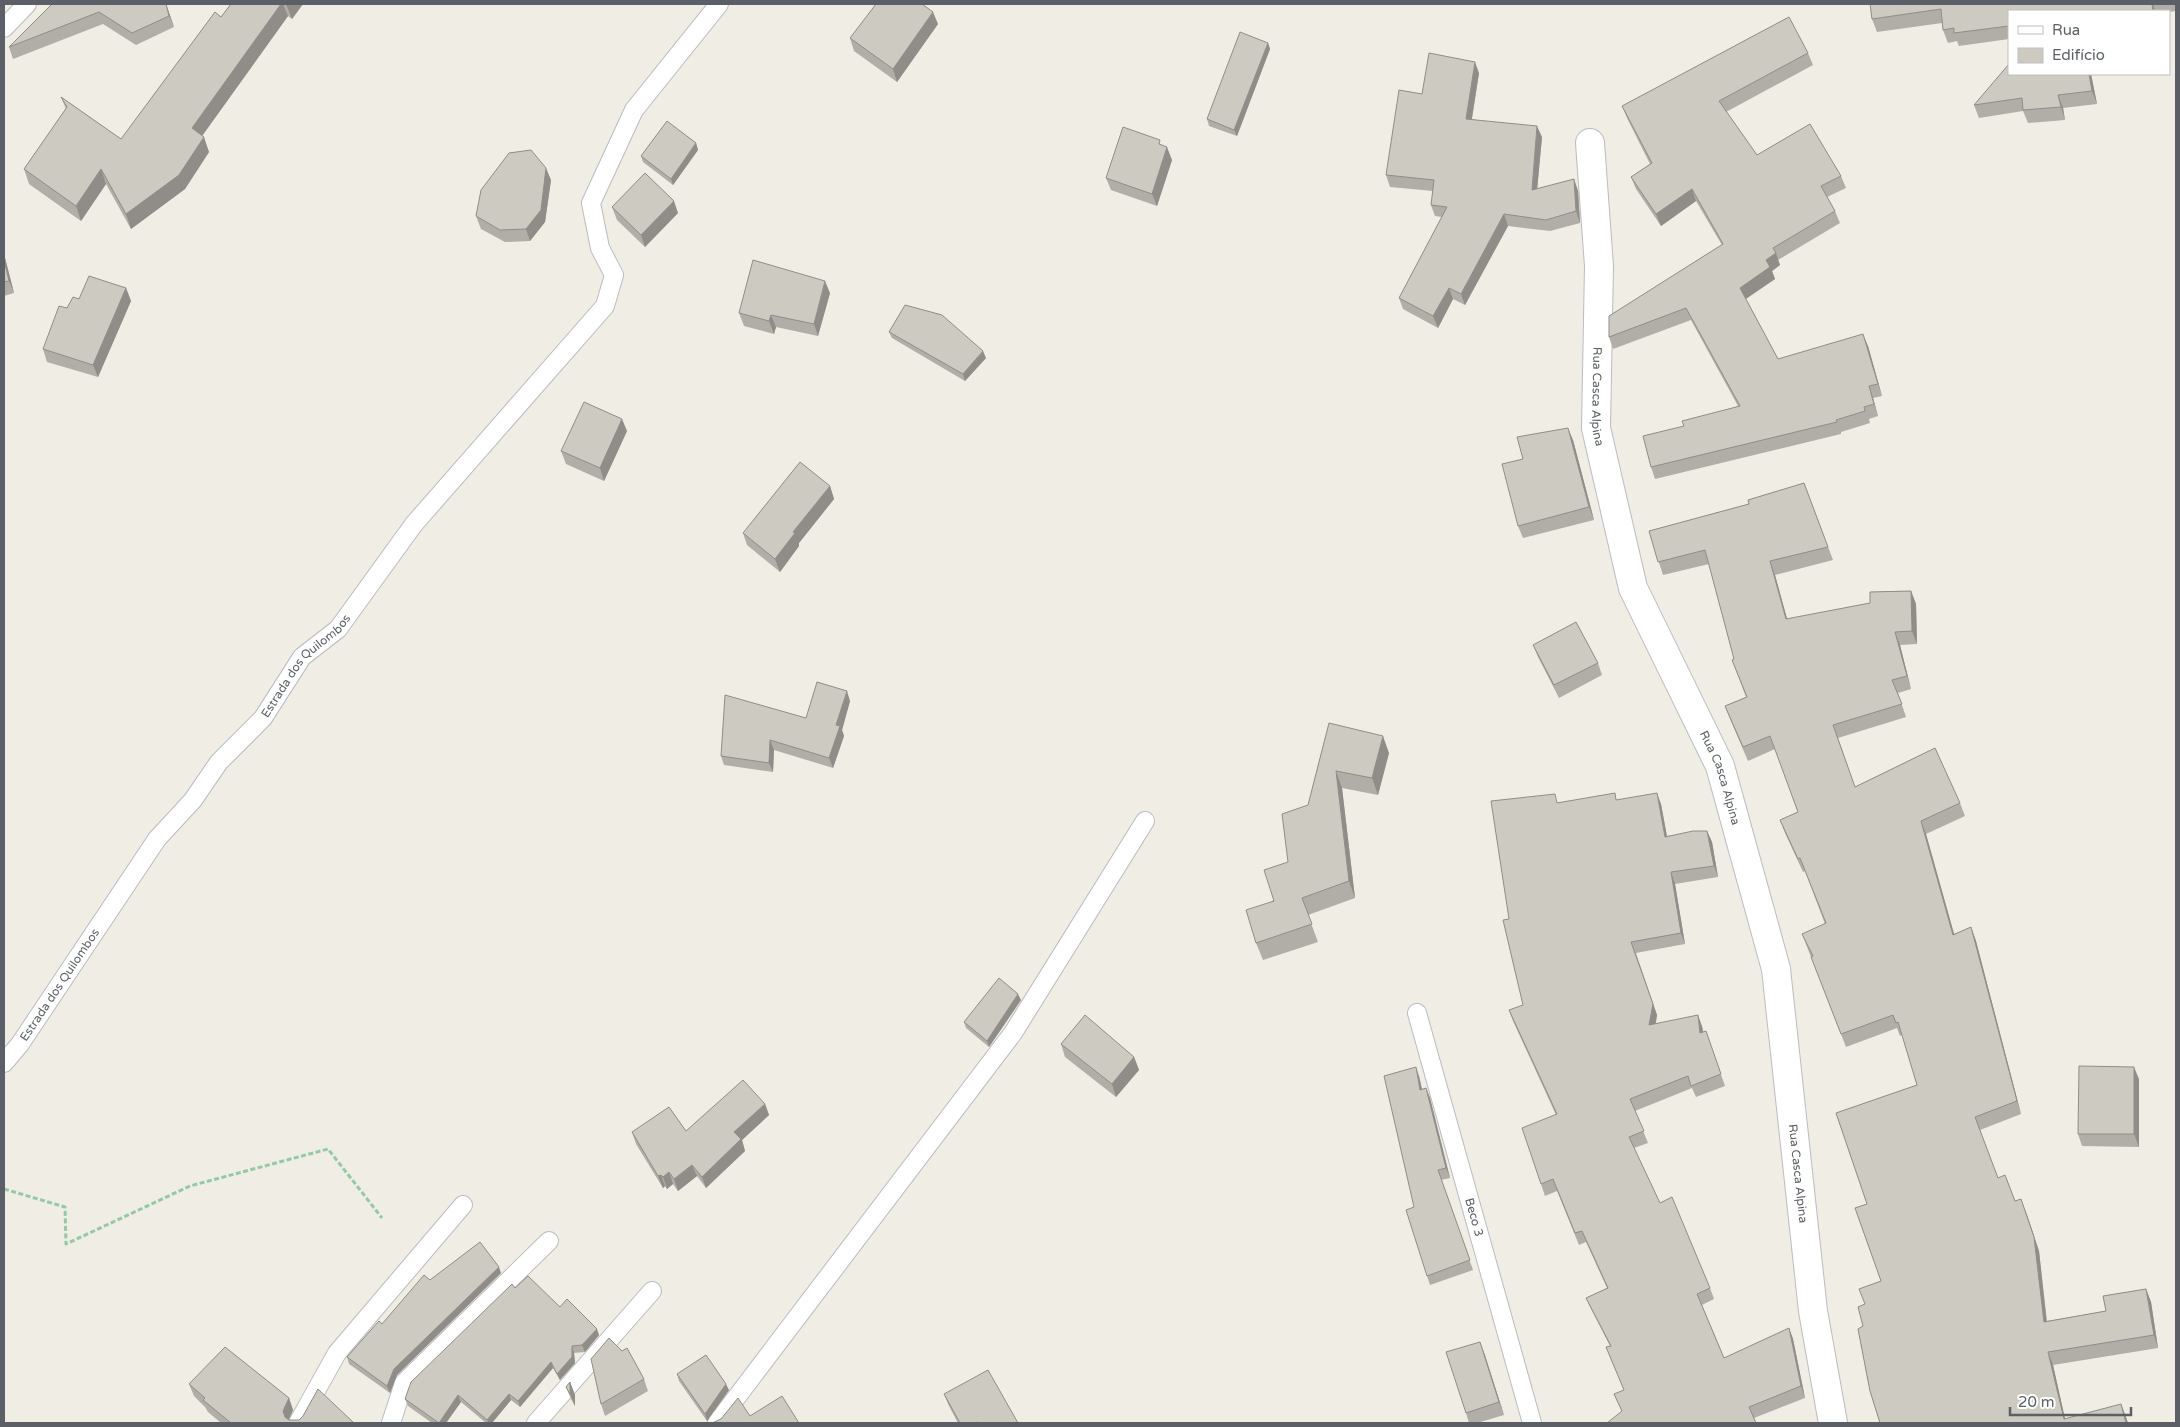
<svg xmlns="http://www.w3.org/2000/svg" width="2180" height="1427" font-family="'Varela Round',sans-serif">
<rect width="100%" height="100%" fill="#f0ede4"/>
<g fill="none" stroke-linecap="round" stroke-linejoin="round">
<g stroke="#b9bcc1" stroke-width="20">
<g id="lane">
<path d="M 4,28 L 27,4"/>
<path id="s1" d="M 1417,1013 L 1532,1423"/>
<path id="s2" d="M 4,1063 L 20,1044 L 157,839 L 193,800 L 219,762 L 263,718 L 302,657 L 338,629 L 414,524 L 605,306 L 614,275 L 600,248 L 591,203 L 634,110 L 719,4"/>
<path d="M 298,1423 L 337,1353 L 463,1205"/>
<path d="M 391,1423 L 404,1383 L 549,1241"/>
<path d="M 536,1423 L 652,1291"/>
<path d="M 717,1423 L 1013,1033 L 1145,821"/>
</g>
</g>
<g stroke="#b9bcc1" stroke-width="30">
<g id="street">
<path id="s3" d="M 1590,143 L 1599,266 L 1596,428 L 1633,588 L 1720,766 L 1776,969 L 1813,1311 L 1833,1423"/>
</g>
</g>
<path stroke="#94c9a5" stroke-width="3" stroke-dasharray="5 2.5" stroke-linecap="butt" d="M 4,1189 L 65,1207 L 66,1244 L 190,1186 L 328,1149 L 382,1218"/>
<use href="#lane" stroke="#fff" stroke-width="18"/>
<use href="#street" stroke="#fff" stroke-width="28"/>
</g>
<path fill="#b0aea7" d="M 52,4 L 166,4 L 174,27 L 136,45 L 103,24 L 13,59 L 9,47 Z
M 231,4 L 303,4 L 292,19 L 288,16 L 202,136 L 209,152 L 185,189 L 131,229 L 106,184 L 81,221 L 29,184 L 24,169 L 66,109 L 61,97 L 121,139 L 221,17 Z
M 1870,4 L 2176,4 L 2176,11 L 2169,12 L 2169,11 L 2009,11 L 2009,39 L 1959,46 L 1957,41 L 1948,43 L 1943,30 L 1942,23 L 1877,32 L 1872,19 Z
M 938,24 L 897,82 L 854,51 L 850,38 Z
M 1268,43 L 1270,49 L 1237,136 L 1209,126 L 1207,119 Z
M 1808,53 L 1813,65 L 1726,112 L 1757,155 L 1841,176 L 1846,188 L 1827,197 L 1835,211 L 1840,223 L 1778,260 L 1780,265 L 1772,271 L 1775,279 L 1746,299 L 1778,359 L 1868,346 L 1882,396 L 1873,398 L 1878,416 L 1869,419 L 1870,423 L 1841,432 L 1841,434 L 1655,479 L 1651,467 L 1684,426 L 1738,406 L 1691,320 L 1613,349 L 1609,337 L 1722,245 L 1696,201 L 1661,226 L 1636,189 L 1631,177 L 1650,164 L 1627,118 L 1622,106 Z
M 1479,73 L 1472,119 L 1542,137 L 1537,189 L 1574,179 L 1578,191 L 1580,223 L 1550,231 L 1508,226 L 1465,305 L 1453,299 L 1438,328 L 1403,309 L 1399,298 L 1442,217 L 1435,216 L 1431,205 L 1433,191 L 1390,187 L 1386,175 L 1422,94 Z
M 2009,74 L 2091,74 L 2097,104 L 2063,108 L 2065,120 L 2028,123 L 2023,111 L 1979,118 L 1974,105 Z
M 696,143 L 698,150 L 673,185 L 643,162 L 641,156 Z
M 1162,145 L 1172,160 L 1157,206 L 1111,190 L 1106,178 Z
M 551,180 L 545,222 L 530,241 L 505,242 L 481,229 L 476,216 Z
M 612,207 L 678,213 L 645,247 L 617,220 Z
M 4,254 L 14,293 L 4,296 Z
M 126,288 L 131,301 L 98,377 L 47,362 L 43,349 L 67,308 Z
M 830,293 L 818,336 L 776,327 L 774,334 L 744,326 L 739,313 Z
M 889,332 L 986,358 L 965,381 L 892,338 Z
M 627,431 L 604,481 L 566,464 L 561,451 Z
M 1573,440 L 1594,520 L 1523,538 L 1518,526 L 1523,459 Z
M 1804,483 L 1833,560 L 1775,575 L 1787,619 L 1870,603 L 1870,592 L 1911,591 L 1916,604 L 1917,644 L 1900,645 L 1911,689 L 1898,693 L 1906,717 L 1838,738 L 1855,787 L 1935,748 L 1960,803 L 1965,816 L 1926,834 L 1954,934 L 1971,927 L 1976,941 L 2021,1114 L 1980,1130 L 1998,1178 L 2005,1175 L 2015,1201 L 2021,1199 L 2026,1212 L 2039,1251 L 2047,1321 L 2106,1311 L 2103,1296 L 2146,1289 L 2151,1302 L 2158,1348 L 2053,1365 L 2065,1419 L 2121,1404 L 2128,1423 L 1880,1423 L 1870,1391 L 1858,1329 L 1863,1326 L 1858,1307 L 1865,1304 L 1859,1289 L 1881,1281 L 1855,1208 L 1867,1204 L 1836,1113 L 1917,1085 L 1902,1035 L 1900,1036 L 1897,1028 L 1846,1047 L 1802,934 L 1825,924 L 1805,871 L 1803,872 L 1785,833 L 1780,820 L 1798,812 L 1775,749 L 1748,761 L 1730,719 L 1725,706 L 1746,697 L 1732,660 L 1734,659 L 1709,564 L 1663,575 L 1649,531 L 1749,504 L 1748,500 Z
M 830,486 L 834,499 L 799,543 L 799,546 L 780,572 L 747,545 L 743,533 Z
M 1533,645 L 1598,663 L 1602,675 L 1559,698 L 1538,657 Z
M 850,701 L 842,730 L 844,736 L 833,768 L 774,750 L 773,772 L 724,765 L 721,756 L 806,718 Z
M 1329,723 L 1389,753 L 1378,795 L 1342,788 L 1355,898 L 1308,915 L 1318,942 L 1263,960 L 1256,943 L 1288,862 L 1308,805 Z
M 1618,800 L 1661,804 L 1667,836 L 1707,831 L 1712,842 L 1718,877 L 1675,884 L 1685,944 L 1636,953 L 1657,1015 L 1656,1023 L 1702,1026 L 1703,1032 L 1706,1031 L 1725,1086 L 1696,1097 L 1692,1088 L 1635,1111 L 1648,1143 L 1634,1148 L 1660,1203 L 1710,1288 L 1714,1299 L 1702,1305 L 1724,1358 L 1789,1328 L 1793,1339 L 1805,1398 L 1754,1418 L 1622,1411 L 1614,1394 L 1624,1390 L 1606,1347 L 1610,1346 L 1591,1309 L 1586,1298 L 1607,1288 L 1586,1242 L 1579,1245 L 1557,1191 L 1545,1196 L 1541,1184 L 1556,1115 L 1513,1021 L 1509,1010 L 1523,1005 L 1558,803 Z
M 1021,1000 L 989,1047 L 966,1028 L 964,1022 Z
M 1061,1044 L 1134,1057 L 1139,1070 L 1116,1097 L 1065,1057 Z
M 1419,1076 L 1422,1089 L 1426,1088 L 1430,1098 L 1450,1178 L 1441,1180 L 1473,1270 L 1430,1285 L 1427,1276 L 1414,1207 Z
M 2139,1079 L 2139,1147 L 2082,1146 L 2078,1134 Z
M 765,1104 L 769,1115 L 742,1140 L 745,1151 L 706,1188 L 697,1176 L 678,1191 L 673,1184 L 667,1189 L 665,1186 L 663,1188 L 636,1144 L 632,1132 L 686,1131 Z
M 501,1273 L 397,1375 L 390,1393 L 349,1364 L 347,1357 L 430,1280 Z
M 515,1288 L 599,1335 L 585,1352 L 574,1353 L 575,1363 L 560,1380 L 553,1368 L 520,1407 L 511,1400 L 492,1423 L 486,1423 L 461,1402 L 446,1423 L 432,1423 L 408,1406 L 405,1399 Z
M 1480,1342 L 1504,1415 L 1477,1423 L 1469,1423 L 1466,1413 Z
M 677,1374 L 729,1390 L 707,1421 L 679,1381 Z
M 644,1379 L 648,1391 L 605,1416 L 601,1404 Z
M 570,1382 L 575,1395 L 575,1406 L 571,1399 L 566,1387 Z
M 189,1384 L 289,1398 L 293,1410 L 289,1420 L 354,1423 L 221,1423 L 208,1412 L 205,1407 L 194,1396 Z
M 944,1394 L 1018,1423 L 958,1423 L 948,1404 Z"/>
<path fill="#908d88" d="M 166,4 L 174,27 L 169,16 Z
M 281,4 L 283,4 L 288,16 L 197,143 L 192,128 Z
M 286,4 L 303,4 L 292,19 Z
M 2152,4 L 2153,4 L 2155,11 L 2153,11 Z
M 933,12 L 938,24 L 897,82 L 893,69 Z
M 1268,43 L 1270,49 L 1237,136 L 1234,130 Z
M 1475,62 L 1479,73 L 1470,130 L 1466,119 Z
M 2089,74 L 2091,74 L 2097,104 L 2092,91 Z
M 2058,95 L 2063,108 L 2065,120 L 2061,107 Z
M 1537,126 L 1542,137 L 1536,202 L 1532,190 Z
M 204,137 L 209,152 L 185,189 L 131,229 L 126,214 Z
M 696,143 L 698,150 L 673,185 L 671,179 Z
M 1167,147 L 1172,160 L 1157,206 L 1152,194 Z
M 546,168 L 551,180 L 545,222 L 530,241 L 526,229 Z
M 101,169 L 106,184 L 81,221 L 76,206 Z
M 1574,179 L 1578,191 L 1580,223 L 1576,211 Z
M 1692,189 L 1696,201 L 1661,226 L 1656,214 Z
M 674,201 L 678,213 L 645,247 L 641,235 Z
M 1504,214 L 1508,226 L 1465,305 L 1461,294 Z
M 1776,253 L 1780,265 L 1772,271 L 1775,279 L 1744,300 L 1740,288 L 1766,260 Z
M 4,254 L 14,293 L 9,281 L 4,260 Z
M 825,281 L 830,293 L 818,336 L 814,324 Z
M 126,288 L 131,301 L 98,377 L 93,365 Z
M 1449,288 L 1453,299 L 1438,328 L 1433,316 Z
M 771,315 L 776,327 L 774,334 L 769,321 Z
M 1863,334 L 1868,346 L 1882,396 L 1878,384 Z
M 983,351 L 986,358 L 965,381 L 963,374 Z
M 1869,386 L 1873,398 L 1878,416 L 1874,404 Z
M 622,419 L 627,431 L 604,481 L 600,468 Z
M 1568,428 L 1573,440 L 1594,520 L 1589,507 Z
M 830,486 L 834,499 L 799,543 L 799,546 L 780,572 L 775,559 L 793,532 Z
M 1770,561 L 1775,575 L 1791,633 L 1786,619 Z
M 1911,591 L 1916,604 L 1917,644 L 1912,631 Z
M 1895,632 L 1900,645 L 1911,689 L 1907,676 Z
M 847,691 L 850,701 L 842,730 L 844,736 L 833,768 L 829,758 L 836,725 Z
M 1383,736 L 1389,753 L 1378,795 L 1372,778 Z
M 770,740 L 774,750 L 773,772 L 769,763 Z
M 1336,771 L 1342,788 L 1355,898 L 1349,881 Z
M 1657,793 L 1661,804 L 1669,848 L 1665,837 Z
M 1921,821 L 1926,834 L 1958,948 L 1953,935 Z
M 1707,831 L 1712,842 L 1718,877 L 1714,866 Z
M 1671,872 L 1675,884 L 1685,944 L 1681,933 Z
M 1971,927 L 1976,941 L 2021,1114 L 2017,1101 Z
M 1631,942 L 1657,1015 L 1653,1036 L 1649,1025 Z
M 1018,994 L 1021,1000 L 989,1047 L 987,1041 Z
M 1698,1015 L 1702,1026 L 1705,1044 L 1700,1033 Z
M 1134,1057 L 1139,1070 L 1116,1097 L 1112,1084 Z
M 1416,1067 L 1419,1076 L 1424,1099 L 1420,1090 Z
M 2134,1067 L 2139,1079 L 2139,1147 L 2134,1134 Z
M 1426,1088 L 1430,1098 L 1450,1178 L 1446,1168 Z
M 765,1104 L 769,1115 L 742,1140 L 745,1151 L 706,1188 L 702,1177 L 734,1132 Z
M 692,1165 L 697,1176 L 678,1191 L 674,1179 Z
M 669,1172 L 673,1184 L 667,1189 L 663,1177 Z
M 661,1175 L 665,1186 L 663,1188 L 658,1176 Z
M 2026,1212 L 2039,1251 L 2048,1335 L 2044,1322 Z
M 499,1267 L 501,1273 L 397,1375 L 390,1393 L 387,1386 L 394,1369 Z
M 2146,1289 L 2151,1302 L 2158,1348 L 2154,1335 Z
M 1789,1328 L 1793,1339 L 1805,1398 L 1801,1386 Z
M 597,1329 L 599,1335 L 585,1352 L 582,1345 Z
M 1480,1342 L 1485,1355 L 1504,1415 L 1499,1402 Z
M 572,1346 L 574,1353 L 575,1363 L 560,1380 L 557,1374 Z
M 2048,1352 L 2053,1365 L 2066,1423 L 2064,1419 Z
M 551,1362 L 553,1368 L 520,1407 L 518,1401 Z
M 570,1382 L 575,1395 L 575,1406 L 570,1394 Z
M 726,1384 L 729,1390 L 707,1421 L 705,1414 Z
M 509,1394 L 511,1400 L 492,1423 L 489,1423 L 487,1420 Z
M 458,1395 L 461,1402 L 446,1423 L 439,1423 Z
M 289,1398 L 293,1410 L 287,1423 L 283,1411 Z
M 2121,1404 L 2126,1417 L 2128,1423 L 2126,1423 Z"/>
<path fill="#cdcac2" stroke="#908d88" d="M 52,4 L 166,4 L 169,16 L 132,33 L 99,12 L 9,47 Z
M 231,4 L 281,4 L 192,128 L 204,137 L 179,175 L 126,214 L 101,169 L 76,206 L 24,169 L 67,107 L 61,97 L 121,139 L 215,12 L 221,17 Z
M 876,4 L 922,4 L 933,12 L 893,69 L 850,38 Z
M 1870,4 L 2152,4 L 2153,11 L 2009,11 L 2009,26 L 1954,33 L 1954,28 L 1943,30 L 1941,9 L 1872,19 Z
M 1789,17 L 1808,53 L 1719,101 L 1757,155 L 1810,124 L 1841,176 L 1821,186 L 1835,211 L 1773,248 L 1776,253 L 1766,260 L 1770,267 L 1740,288 L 1778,359 L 1863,334 L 1878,384 L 1869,386 L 1874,404 L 1864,407 L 1865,411 L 1836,420 L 1837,422 L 1651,467 L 1643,436 L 1684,426 L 1682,421 L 1740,406 L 1686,308 L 1609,337 L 1609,316 L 1723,244 L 1692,189 L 1656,214 L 1631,177 L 1652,163 L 1622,106 Z
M 1240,32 L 1268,43 L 1234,130 L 1207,119 Z
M 1429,53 L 1475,62 L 1466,119 L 1537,126 L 1532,190 L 1574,179 L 1576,211 L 1546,220 L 1504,214 L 1461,294 L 1449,288 L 1433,316 L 1399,298 L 1447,207 L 1431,205 L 1434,180 L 1386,175 L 1399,90 L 1422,94 Z
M 2009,64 L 2009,74 L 2089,74 L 2092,91 L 2058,95 L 2061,107 L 2023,110 L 2022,98 L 1974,105 Z
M 667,121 L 696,143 L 671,179 L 641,156 Z
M 1123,127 L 1160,140 L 1159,144 L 1167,147 L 1152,194 L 1106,178 Z
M 531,150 L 546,168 L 541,210 L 526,229 L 500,230 L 476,216 L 481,190 L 509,153 Z
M 645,173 L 674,201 L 641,235 L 612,207 Z
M 4,260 L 9,281 L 4,282 Z
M 753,260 L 825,281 L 814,324 L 771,315 L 769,321 L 739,313 Z
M 89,276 L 126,288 L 93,365 L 43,349 L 59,306 L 67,308 L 73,297 L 79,299 Z
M 905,305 L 942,315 L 983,351 L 963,374 L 889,332 Z
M 584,402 L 622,419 L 600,468 L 561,451 Z
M 1568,428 L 1589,507 L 1518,526 L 1502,464 L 1523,459 L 1517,437 Z
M 800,462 L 830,486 L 793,532 L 795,533 L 775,559 L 743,533 Z
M 1804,483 L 1828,547 L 1770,561 L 1786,619 L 1870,603 L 1870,592 L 1911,591 L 1912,631 L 1895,632 L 1907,676 L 1892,680 L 1902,704 L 1833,725 L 1855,787 L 1935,748 L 1960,803 L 1921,821 L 1953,935 L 1971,927 L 2017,1101 L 1975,1117 L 1998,1178 L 2005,1175 L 2015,1201 L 2021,1199 L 2034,1237 L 2044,1322 L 2106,1311 L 2103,1296 L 2146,1289 L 2154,1335 L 2048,1352 L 2064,1419 L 2121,1404 L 2126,1423 L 1880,1423 L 1870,1391 L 1858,1329 L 1863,1326 L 1858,1307 L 1865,1304 L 1859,1289 L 1881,1281 L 1855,1208 L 1867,1204 L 1836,1113 L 1917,1085 L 1898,1022 L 1896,1023 L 1893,1015 L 1841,1034 L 1811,957 L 1813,956 L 1802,934 L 1826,923 L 1800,858 L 1798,859 L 1780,820 L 1798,812 L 1770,736 L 1743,747 L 1725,706 L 1747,697 L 1732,660 L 1734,659 L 1705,550 L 1658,562 L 1649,531 L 1749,504 L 1748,500 Z
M 1576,622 L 1598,663 L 1554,685 L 1533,645 Z
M 817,682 L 847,691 L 836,725 L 840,726 L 829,758 L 770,740 L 769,763 L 721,756 L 725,695 L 806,718 Z
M 1329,723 L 1383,736 L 1372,778 L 1336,771 L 1349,881 L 1302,898 L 1312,924 L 1256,943 L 1246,910 L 1274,901 L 1264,870 L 1288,862 L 1282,814 L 1308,805 Z
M 1615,793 L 1616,800 L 1657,793 L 1665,837 L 1693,831 L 1707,831 L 1714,866 L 1671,872 L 1681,933 L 1631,942 L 1653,1004 L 1649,1025 L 1698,1015 L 1700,1033 L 1706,1031 L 1721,1074 L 1691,1086 L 1688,1076 L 1630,1099 L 1644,1131 L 1629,1137 L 1660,1203 L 1672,1197 L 1710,1288 L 1697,1294 L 1724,1358 L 1789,1328 L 1801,1386 L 1749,1407 L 1756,1423 L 1607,1423 L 1622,1411 L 1614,1394 L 1624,1390 L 1606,1347 L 1611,1346 L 1586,1298 L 1608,1288 L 1582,1231 L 1575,1233 L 1553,1179 L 1541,1184 L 1522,1128 L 1557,1114 L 1509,1010 L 1523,1005 L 1503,920 L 1509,919 L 1491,801 L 1555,794 L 1557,803 Z
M 999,978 L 1018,994 L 987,1041 L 964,1022 Z
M 1085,1015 L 1134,1057 L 1112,1084 L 1061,1044 Z
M 2079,1066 L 2134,1067 L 2134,1134 L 2078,1134 Z
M 1416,1067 L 1420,1090 L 1426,1088 L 1446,1168 L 1438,1170 L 1470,1260 L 1427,1276 L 1406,1210 L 1414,1207 L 1384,1076 Z
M 743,1080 L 765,1104 L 734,1132 L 741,1139 L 702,1177 L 692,1165 L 674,1179 L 669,1172 L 663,1177 L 661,1175 L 658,1176 L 632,1132 L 669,1107 L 686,1131 Z
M 480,1242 L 499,1267 L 394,1369 L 387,1386 L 347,1357 L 379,1321 L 382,1324 L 424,1275 L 430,1280 Z
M 528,1276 L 560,1307 L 567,1299 L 597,1329 L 582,1345 L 572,1346 L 572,1357 L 557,1374 L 551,1362 L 518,1401 L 509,1394 L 487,1420 L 458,1395 L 439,1423 L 405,1399 L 411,1382 L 512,1284 L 515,1288 Z
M 609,1338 L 622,1351 L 627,1348 L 644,1379 L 601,1404 L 591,1359 Z
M 1480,1342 L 1499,1402 L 1466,1413 L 1446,1352 Z
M 225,1347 L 289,1398 L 283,1411 L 285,1417 L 289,1420 L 299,1420 L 303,1416 L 318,1389 L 354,1423 L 231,1423 L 203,1400 L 205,1398 L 189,1384 Z
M 706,1355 L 726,1384 L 705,1414 L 677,1374 Z
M 988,1370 L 1018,1423 L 978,1423 L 977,1422 L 974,1423 L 960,1423 L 944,1394 Z
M 570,1382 L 570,1394 L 566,1387 Z
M 782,1396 L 799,1423 L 712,1423 L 721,1419 L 738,1398 L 750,1416 Z"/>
<g text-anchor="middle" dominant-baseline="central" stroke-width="4" stroke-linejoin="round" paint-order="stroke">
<g font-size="12" fill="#5c6066" stroke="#fff">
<text stroke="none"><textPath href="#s3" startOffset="254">Rua Casca Alpina</textPath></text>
<text stroke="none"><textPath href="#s2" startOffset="501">Estrada dos Quilombos</textPath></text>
<text stroke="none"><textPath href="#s3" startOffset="659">Rua Casca Alpina</textPath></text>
<text stroke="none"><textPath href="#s2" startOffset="96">Estrada dos Quilombos</textPath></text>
<text stroke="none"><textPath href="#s3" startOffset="1064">Rua Casca Alpina</textPath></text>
<text stroke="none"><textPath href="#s1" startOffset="212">Beco 3</textPath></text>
</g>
</g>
<rect width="2180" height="1427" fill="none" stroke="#5c6066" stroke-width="10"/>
<rect x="2008" y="10" width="162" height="65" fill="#ffffff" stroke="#bebfc2"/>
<rect x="2018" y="26" width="25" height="8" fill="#ffffff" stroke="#bebfc2"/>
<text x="2052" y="35" font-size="15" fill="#5c6066">Rua</text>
<rect x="2018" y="48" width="25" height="15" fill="#cdcac2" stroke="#bebfc2"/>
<text x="2052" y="60" font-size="15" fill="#5c6066">Edifício</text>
<path d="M2010 1407v8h121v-8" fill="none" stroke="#5c6066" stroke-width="2.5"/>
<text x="2018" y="1407" font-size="15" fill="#5c6066" stroke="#ffffff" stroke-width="4" paint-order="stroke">20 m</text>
</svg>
